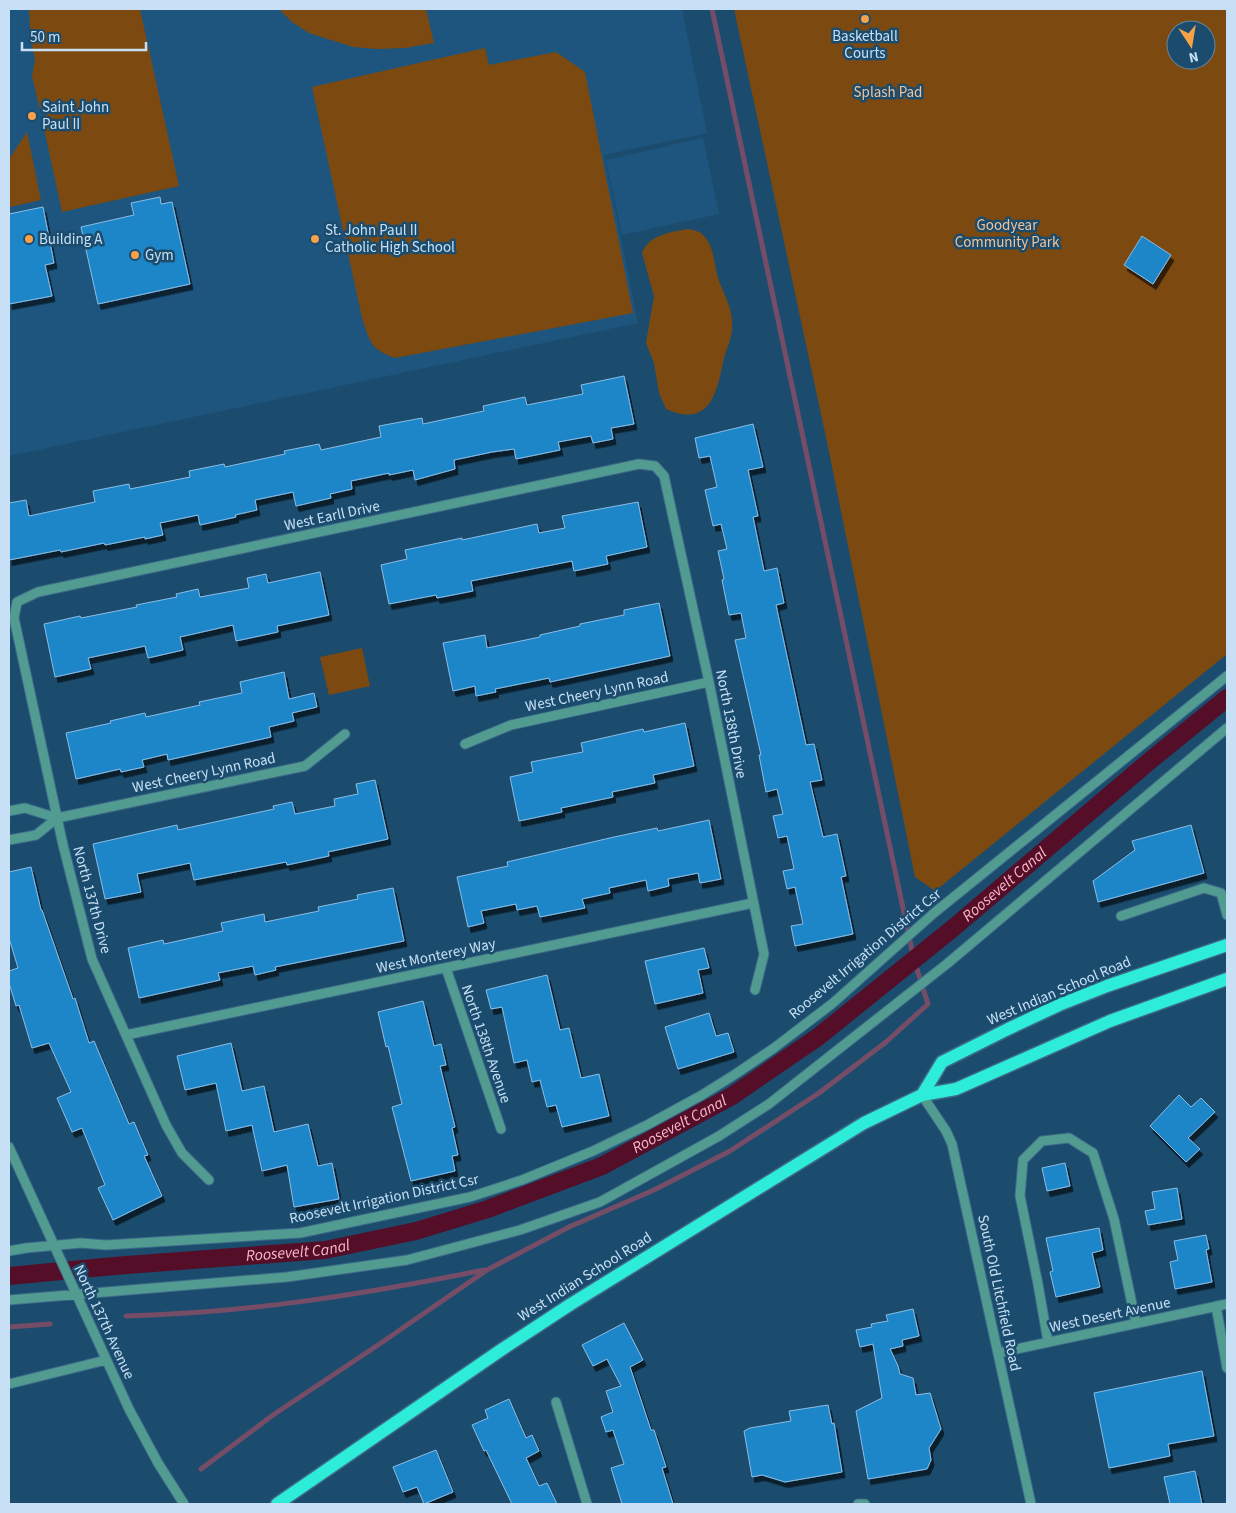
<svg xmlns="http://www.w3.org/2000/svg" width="1236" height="1513" font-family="'Source Sans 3',sans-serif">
<defs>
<filter id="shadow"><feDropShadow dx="3" dy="5.5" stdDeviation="0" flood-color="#0009"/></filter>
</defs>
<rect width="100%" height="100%" fill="#1b4c6e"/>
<path fill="#1d557e" d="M 9,9 L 682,9 L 707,133 L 604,155 L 638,323 L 9,456 Z
M 703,138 L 719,214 L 622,235 L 606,160 Z"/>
<path fill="#7c4a10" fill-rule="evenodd" d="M 29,9 L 140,9 L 179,186 L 62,212 L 43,124 L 45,115 L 39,106 L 32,76 L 35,59 L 31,42 Z
M 279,9 L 426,9 L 434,43 L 405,48 L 378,49 L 353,47 L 309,33 L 292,22 Z
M 734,9 L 1227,9 L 1227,654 L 935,891 L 915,877 L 827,442 ZM 1176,30 L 1206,30 L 1206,60 L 1176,60 Z
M 485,48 L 489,65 L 556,52 L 585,72 L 633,313 L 395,358 C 370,349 370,342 362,318 L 312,87 Z
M 27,132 L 41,200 L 10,207 L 9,159 Z
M 688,229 C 694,230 700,231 705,237 C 715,249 714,267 719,281 C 724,294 731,306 732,321 C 733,337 728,344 724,358 C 717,391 711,429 666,409 L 659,393 L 654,363 L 646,343 L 654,296 L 642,253 C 649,235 670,232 688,229 Z
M 362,648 L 370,686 L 329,695 L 320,657 Z"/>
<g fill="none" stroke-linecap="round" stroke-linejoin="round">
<path stroke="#764d66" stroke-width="5" d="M 126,1316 C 248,1313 365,1294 484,1270
M 9,1327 L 50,1324
M 201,1469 L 273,1415 L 378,1345 L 487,1270 L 569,1227 L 654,1190 L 730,1151 L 819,1093 L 886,1042 L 928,1004 L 914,960 L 712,9"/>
<path stroke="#540e28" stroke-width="18" id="s1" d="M 9,1276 L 114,1266 L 325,1250 L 416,1231 L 488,1209 L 602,1166 L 732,1096 L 818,1037 L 952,929 L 1152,759 L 1227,698"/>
</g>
<path fill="#1c86c9" stroke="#8bbde5" filter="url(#shadow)" d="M 160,197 L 161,204 L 172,202 L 190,284 L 98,304 L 81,227 L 134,215 L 131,203 Z
M 43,207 L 54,263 L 45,265 L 52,296 L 9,304 L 9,214 Z
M 1142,236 L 1171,255 L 1153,284 L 1124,265 Z
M 624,376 L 634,424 L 611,428 L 613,439 L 593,443 L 591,436 L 558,442 L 560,450 L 516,459 L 514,449 L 492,452 L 454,460 L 455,469 L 415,480 L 413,470 L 389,475 L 389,473 L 351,481 L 352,489 L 330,494 L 331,498 L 296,506 L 293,492 L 255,500 L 257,510 L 235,515 L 236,517 L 200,525 L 198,515 L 160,523 L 163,535 L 145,539 L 145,537 L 105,545 L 104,543 L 61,552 L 60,550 L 9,560 L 9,503 L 26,500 L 29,516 L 95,502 L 93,491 L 129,484 L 130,489 L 190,477 L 189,471 L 224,464 L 225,467 L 285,454 L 284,451 L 319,444 L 321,450 L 381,437 L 379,426 L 422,418 L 423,424 L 484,411 L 483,406 L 525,397 L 527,405 L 583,394 L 581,385 Z
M 753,424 L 763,467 L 748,470 L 758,516 L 753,517 L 764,571 L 777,568 L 784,603 L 776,605 L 806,745 L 814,744 L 822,780 L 810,782 L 823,837 L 837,834 L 846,876 L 841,877 L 853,934 L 795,946 L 791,926 L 803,924 L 795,887 L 787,889 L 783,871 L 794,869 L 787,836 L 778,838 L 773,816 L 783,814 L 777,789 L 766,792 L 759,755 L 761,755 L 735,640 L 746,638 L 741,613 L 729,615 L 722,580 L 724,579 L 718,551 L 727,549 L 721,524 L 713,526 L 705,490 L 717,487 L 710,456 L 699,458 L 695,438 Z
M 638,502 L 647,547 L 606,556 L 608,564 L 574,571 L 572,561 L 471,581 L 473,591 L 437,598 L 436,595 L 389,604 L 381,565 L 407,559 L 405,550 L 462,538 L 462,540 L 537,524 L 539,533 L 565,528 L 562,516 Z
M 320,572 L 329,615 L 277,626 L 278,632 L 236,641 L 233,625 L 180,637 L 183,650 L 148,658 L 145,646 L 88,658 L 91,669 L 55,677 L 44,624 L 80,616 L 81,618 L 137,607 L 136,605 L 177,597 L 176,594 L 198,589 L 200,597 L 249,588 L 247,578 L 266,574 L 268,583 Z
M 659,603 L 670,656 L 550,682 L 549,678 L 495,689 L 496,692 L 476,696 L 475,686 L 453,691 L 443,643 L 485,635 L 487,648 L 540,637 L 540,635 L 580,626 L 580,624 L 624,615 L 624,610 Z
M 284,672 L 289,699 L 314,693 L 317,707 L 292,713 L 294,721 L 269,727 L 271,737 L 168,760 L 167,754 L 142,760 L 144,767 L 121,772 L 120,769 L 76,779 L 66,733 L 111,723 L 110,721 L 145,713 L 146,717 L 200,705 L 199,702 L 242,693 L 240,682 Z
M 685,723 L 694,766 L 653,775 L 655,783 L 612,792 L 613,797 L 561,808 L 562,812 L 519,821 L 510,777 L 533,772 L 531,762 L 583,752 L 581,743 L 643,729 L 644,732 Z
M 375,780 L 388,839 L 328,852 L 329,856 L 287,865 L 286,862 L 194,880 L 190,863 L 137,874 L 141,892 L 105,899 L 93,844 L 177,825 L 178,830 L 233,818 L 274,809 L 273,806 L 292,802 L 295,814 L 335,806 L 334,799 L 358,794 L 356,784 Z
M 709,820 L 721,879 L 700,883 L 698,873 L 668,879 L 669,886 L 648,891 L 646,880 L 609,888 L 610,893 L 582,899 L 585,908 L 540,917 L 537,906 L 517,910 L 516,904 L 481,911 L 484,923 L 468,927 L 457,877 L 508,866 L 507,862 L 614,837 L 657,828 L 658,831 Z
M 1191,825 L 1204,873 L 1098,902 L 1093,881 L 1135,850 L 1132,841 Z
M 31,867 L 41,910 L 42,910 L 73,999 L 75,998 L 89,1043 L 94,1041 L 129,1124 L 134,1122 L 148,1155 L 144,1156 L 162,1196 L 113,1220 L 98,1188 L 105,1185 L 82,1128 L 72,1132 L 57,1098 L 71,1092 L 49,1043 L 32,1048 L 19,1005 L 16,1006 L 9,983 L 9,971 L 18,968 L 9,938 L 9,872 Z
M 393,888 L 404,941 L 275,967 L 276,970 L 255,975 L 253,966 L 218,973 L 220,980 L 139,998 L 128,948 L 163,940 L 164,944 L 223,931 L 221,923 L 264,914 L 265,922 L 319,911 L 318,907 L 358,899 L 357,895 Z
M 704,948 L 709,968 L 698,970 L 703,993 L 655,1004 L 645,961 Z
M 547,975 L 560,1030 L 569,1028 L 581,1078 L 599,1074 L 609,1116 L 562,1127 L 556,1105 L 547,1107 L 540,1080 L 532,1082 L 527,1060 L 514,1063 L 502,1007 L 491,1009 L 486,990 Z
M 423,1001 L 434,1046 L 441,1044 L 446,1065 L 440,1066 L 455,1127 L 452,1128 L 458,1155 L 452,1156 L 455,1171 L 411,1181 L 392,1107 L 402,1104 L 388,1046 L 386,1047 L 378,1012 Z
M 709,1013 L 716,1036 L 728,1033 L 734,1052 L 678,1069 L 665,1027 Z
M 231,1043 L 242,1091 L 264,1086 L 274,1132 L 308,1124 L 318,1166 L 332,1163 L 339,1199 L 294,1207 L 287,1165 L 262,1171 L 252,1125 L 226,1131 L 216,1083 L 185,1090 L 177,1056 Z
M 1179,1095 L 1191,1107 L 1201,1098 L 1215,1112 L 1188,1138 L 1200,1149 L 1186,1162 L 1150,1126 Z
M 1065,1163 L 1070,1186 L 1047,1191 L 1042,1168 Z
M 1177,1188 L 1182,1219 L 1148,1225 L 1145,1211 L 1155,1209 L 1152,1192 Z
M 1099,1228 L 1103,1250 L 1092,1253 L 1100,1287 L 1056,1297 L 1050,1272 L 1053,1271 L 1046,1238 Z
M 1206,1235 L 1209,1249 L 1206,1250 L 1212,1282 L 1175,1289 L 1170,1262 L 1178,1260 L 1174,1241 Z
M 913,1309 L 919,1336 L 902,1340 L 903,1346 L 890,1349 L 898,1366 L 900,1374 L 913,1378 L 916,1395 L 930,1393 L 941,1429 L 929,1448 L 931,1460 L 927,1469 L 868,1479 L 856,1411 L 882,1398 L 873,1344 L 860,1347 L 856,1330 L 872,1327 L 871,1324 L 888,1321 L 886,1315 Z
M 624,1323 L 643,1360 L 630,1367 L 651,1430 L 654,1430 L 666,1467 L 662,1468 L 673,1504 L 622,1504 L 611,1468 L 624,1464 L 613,1430 L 606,1432 L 601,1417 L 613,1412 L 606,1391 L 621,1386 L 607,1359 L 593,1366 L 582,1345 Z
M 1202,1371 L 1214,1436 L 1168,1444 L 1170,1456 L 1109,1468 L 1094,1393 Z
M 509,1399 L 526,1438 L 532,1435 L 539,1451 L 526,1458 L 539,1486 L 547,1483 L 557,1504 L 512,1504 L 486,1450 L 484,1451 L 472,1425 L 488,1418 L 485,1410 Z
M 828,1405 L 832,1424 L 834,1423 L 842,1472 L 785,1482 L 762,1475 L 752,1477 L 744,1431 L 750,1428 L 791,1421 L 789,1411 Z
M 436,1450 L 453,1492 L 424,1504 L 417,1487 L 403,1492 L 393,1467 Z
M 1195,1471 L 1202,1504 L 1170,1504 L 1164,1477 Z"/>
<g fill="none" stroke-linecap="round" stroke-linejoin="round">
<g stroke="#3d6a89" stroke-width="11">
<path id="minor" d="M 465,744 L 511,725 L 709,682
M 9,811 L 25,808 L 57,818
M 9,840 L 36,835 L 57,818 L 305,766 L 345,734
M 1121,916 L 1204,888 L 1221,893 L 1227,915
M 446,968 L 501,1129
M 126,1035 L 753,903
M 922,1095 L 946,1131 L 952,1144 L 1031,1504
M 9,1147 L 129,1409 L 158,1463 L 184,1504
M 209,1180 L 182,1153 L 166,1125 L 92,959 L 63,845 L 14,618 L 17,602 L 38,592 L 639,464 L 655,466 L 664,476 L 709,682 L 764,954 L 755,990
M 9,1251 L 26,1248 L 81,1243 L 106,1245 L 300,1233 L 470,1197 L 522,1180 L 593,1151 L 647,1125 L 702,1095 L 734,1075 L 774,1048 L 833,1003 L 934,913 L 1227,676
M 9,1300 L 287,1277 L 407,1260 L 520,1230 L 600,1202 L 719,1136 L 769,1104 L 948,963 L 1227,728
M 1216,1306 L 1227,1368
M 1048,1342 L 1038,1284 L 1020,1196 L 1023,1160 L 1042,1141 L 1069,1138 L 1093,1153 L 1114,1219 L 1136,1323
M 998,1353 L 1227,1304
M 9,1384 L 106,1360
M 556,1402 L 587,1504
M 858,1504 L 865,1504"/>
</g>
<g stroke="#3d6a89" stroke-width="15">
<path id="major" d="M 922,1095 L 942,1062 L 1008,1029 L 1059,1005 L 1107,986 L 1227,945
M 277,1504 L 501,1350 L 571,1304 L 864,1123 L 922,1095 L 956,1089 L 1110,1021 L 1227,979"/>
</g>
<use href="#minor" stroke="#519b91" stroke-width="9"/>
<use href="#major" stroke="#2decd8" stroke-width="12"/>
</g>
<g fill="#f7a149" stroke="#1b4c6e" stroke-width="2">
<circle cx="865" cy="19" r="5"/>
<circle cx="32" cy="116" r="5"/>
<circle cx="29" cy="239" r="5"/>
<circle cx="315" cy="239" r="5"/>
<circle cx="135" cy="255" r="5"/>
</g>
<g text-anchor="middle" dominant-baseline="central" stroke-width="5" stroke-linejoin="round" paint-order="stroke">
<g font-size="15" fill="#c7e0f5" stroke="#1b4c6e" text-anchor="start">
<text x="865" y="36" text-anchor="middle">Basketball<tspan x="865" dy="17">Courts</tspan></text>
<text x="42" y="107">Saint John<tspan x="42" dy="17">Paul II</tspan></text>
<text x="325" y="230">St. John Paul II<tspan x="325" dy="17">Catholic High School</tspan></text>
<text x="39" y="239">Building A</text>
<text x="145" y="255">Gym</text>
</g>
<g font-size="15" fill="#f3c397" stroke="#1b4c6e">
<text x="888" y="92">Splash Pad</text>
<text x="1007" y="225">Goodyear<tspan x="1007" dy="17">Community Park</tspan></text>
</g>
<g font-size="15" fill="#c7e0f5" stroke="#1b4c6e">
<text transform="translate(332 516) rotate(-12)">West Earll Drive</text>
<text transform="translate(597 692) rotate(-12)">West Cheery Lynn Road</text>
<text transform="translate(731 724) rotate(79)">North 138th Drive</text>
<text transform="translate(204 773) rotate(-12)">West Cheery Lynn Road</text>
<text transform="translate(92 900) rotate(75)">North 137th Drive</text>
<text transform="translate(865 954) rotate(-40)">Roosevelt Irrigation District Csr</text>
<text transform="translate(436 956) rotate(-12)">West Monterey Way</text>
<text transform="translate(1059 991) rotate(-23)">West Indian School Road</text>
<text transform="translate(486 1044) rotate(71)">North 138th Avenue</text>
<text transform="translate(384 1199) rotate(-12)">Roosevelt Irrigation District Csr</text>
<text transform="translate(585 1277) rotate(-32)">West Indian School Road</text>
<text transform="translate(999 1293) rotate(78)">South Old Litchfield Road</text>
<text transform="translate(1110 1315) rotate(-12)">West Desert Avenue</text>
<text transform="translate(104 1322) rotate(65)">North 137th Avenue</text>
</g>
<g font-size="16" font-style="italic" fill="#fbb8c8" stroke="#1b4c6e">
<text stroke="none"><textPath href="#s1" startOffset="1100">Roosevelt Canal</textPath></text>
<text stroke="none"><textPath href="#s1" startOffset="695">Roosevelt Canal</textPath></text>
<text stroke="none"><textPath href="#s1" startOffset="290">Roosevelt Canal</textPath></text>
</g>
</g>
<rect width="1236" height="1513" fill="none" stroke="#c7e0f5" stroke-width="20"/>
<g transform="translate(1191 45) rotate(168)"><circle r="24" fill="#1b4c6e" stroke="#6087a4"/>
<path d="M0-4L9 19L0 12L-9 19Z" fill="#f7a149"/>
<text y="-8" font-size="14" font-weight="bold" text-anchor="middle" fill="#c7e0f5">N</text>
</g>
<path d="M22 42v8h124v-8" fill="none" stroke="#c7e0f5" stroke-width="2.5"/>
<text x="30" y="42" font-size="15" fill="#c7e0f5" stroke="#1b4c6e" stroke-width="4" paint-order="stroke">50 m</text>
</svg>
